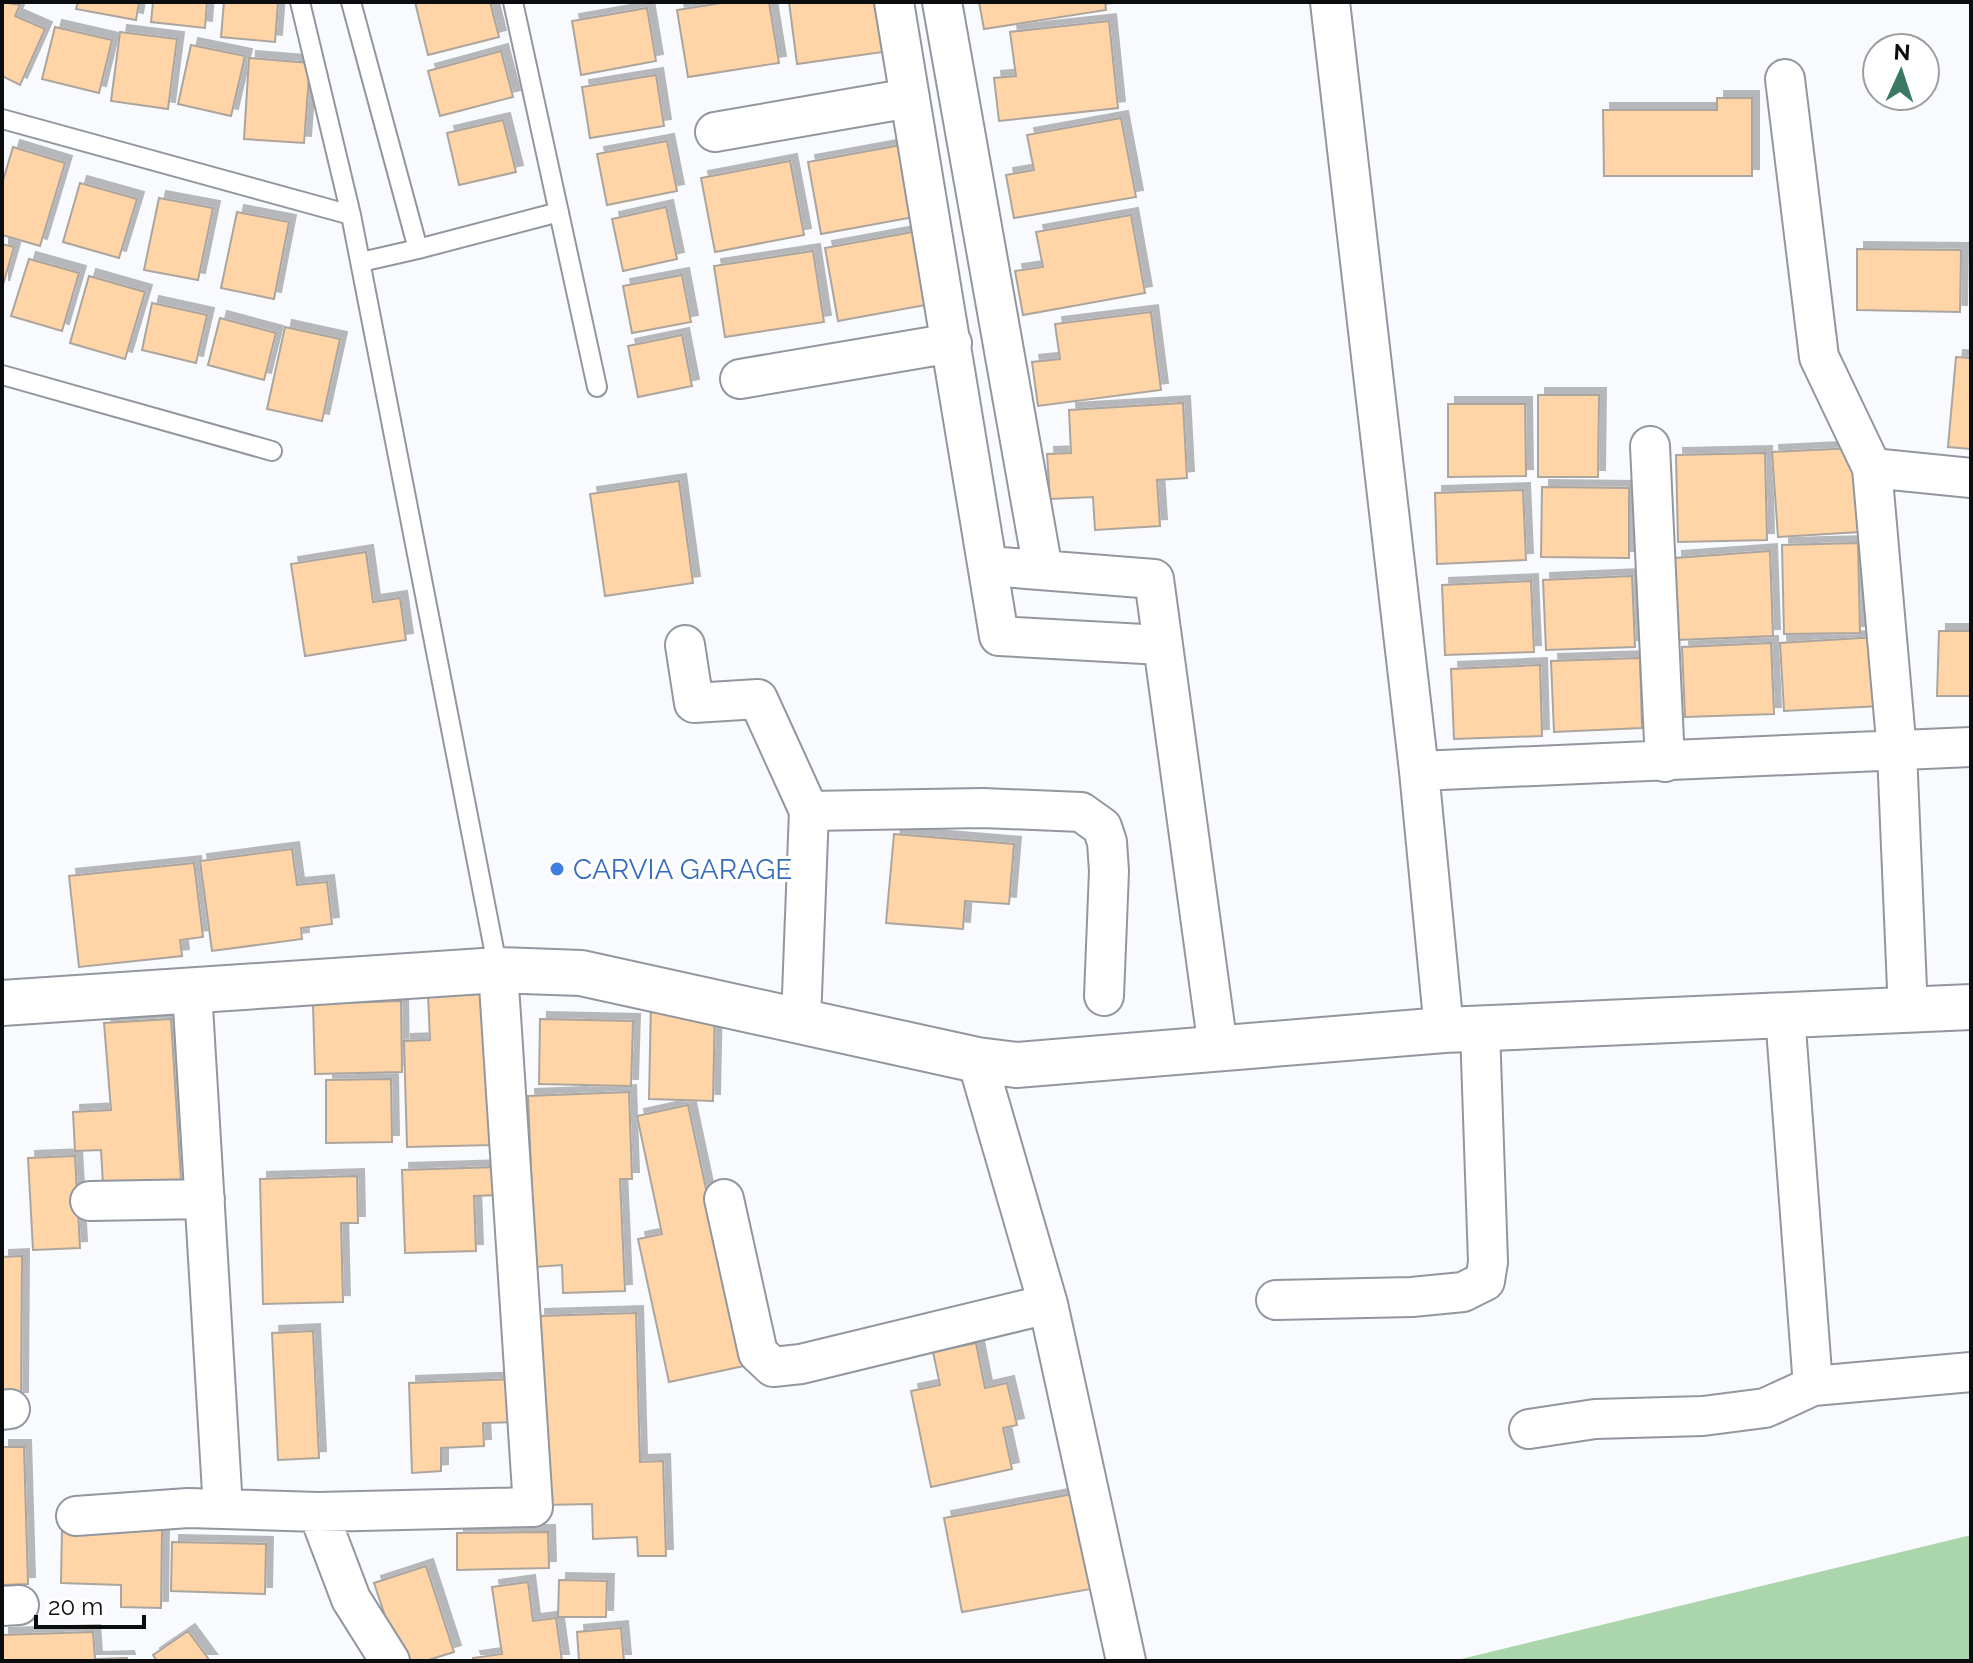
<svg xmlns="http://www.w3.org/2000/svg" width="1973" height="1663" font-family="Raleway,sans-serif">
<defs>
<filter id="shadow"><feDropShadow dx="7" dy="-7" stdDeviation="0" flood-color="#0004"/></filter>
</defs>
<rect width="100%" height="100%" fill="#f8fafd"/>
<path fill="#abd6ab" d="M 1971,1535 L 1971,1661 L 1453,1661 Z"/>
<path fill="#ffd5a7" stroke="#aca59e" stroke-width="2" filter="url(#shadow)" d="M 2,2 L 20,5 L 15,16 L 45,29 L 20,85 L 2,76 Z
M 78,2 L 139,2 L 136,20 L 76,9 Z
M 153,2 L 207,2 L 205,28 L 151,22 Z
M 224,2 L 278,2 L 275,42 L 221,37 Z
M 415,2 L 490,2 L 499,37 L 428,55 Z
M 728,2 L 769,2 L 779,63 L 688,77 L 677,10 Z
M 789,2 L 883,2 L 890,51 L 797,64 Z
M 979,2 L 1105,2 L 1106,10 L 984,29 Z
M 647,8 L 656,61 L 581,75 L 572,21 Z
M 1109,21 L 1118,108 L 999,121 L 994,78 L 1016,76 L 1010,32 Z
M 55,27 L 112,40 L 99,93 L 42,79 Z
M 120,32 L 177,39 L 168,109 L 111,101 Z
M 191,45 L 245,56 L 231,116 L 178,104 Z
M 501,51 L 513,97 L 440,116 L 428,71 Z
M 249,58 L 310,63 L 304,143 L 244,139 Z
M 656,75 L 664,126 L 590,138 L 582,87 Z
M 1717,98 L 1752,98 L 1752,176 L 1604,176 L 1603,110 L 1717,110 Z
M 1121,118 L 1136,197 L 1014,218 L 1006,175 L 1034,170 L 1027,135 Z
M 503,120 L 516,172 L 459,185 L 447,133 Z
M 667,141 L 677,191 L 607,205 L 597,154 Z
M 901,145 L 914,217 L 821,234 L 808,162 Z
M 13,147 L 65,163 L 40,246 L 2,235 L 2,184 Z
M 790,161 L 804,235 L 715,252 L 701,178 Z
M 80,183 L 137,199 L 119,258 L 63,242 Z
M 159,198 L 213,208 L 198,280 L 144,270 Z
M 666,207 L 677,259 L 623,271 L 612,219 Z
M 237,212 L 289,222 L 274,299 L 221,288 Z
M 1131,215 L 1145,293 L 1023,315 L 1015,271 L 1043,267 L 1036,232 Z
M 918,231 L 931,304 L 838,321 L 825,248 Z
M 2,244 L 14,247 L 2,288 Z
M 1857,249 L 1961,250 L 1960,312 L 1857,310 Z
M 813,251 L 824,322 L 725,337 L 714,266 Z
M 29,259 L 79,273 L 62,331 L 11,316 Z
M 682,275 L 691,322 L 632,333 L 623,286 Z
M 89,276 L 145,292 L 125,359 L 70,343 Z
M 152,303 L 207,315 L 196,363 L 142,350 Z
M 1151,312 L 1161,390 L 1038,406 L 1032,362 L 1060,359 L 1055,324 Z
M 220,318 L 276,333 L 264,380 L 208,365 Z
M 285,327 L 340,339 L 322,421 L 267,409 Z
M 682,335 L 692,386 L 638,397 L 628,346 Z
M 1956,357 L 1971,358 L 1971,449 L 1948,447 Z
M 1538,395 L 1599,395 L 1598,477 L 1538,477 Z
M 1183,403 L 1187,478 L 1157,480 L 1160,526 L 1095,530 L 1093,497 L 1050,499 L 1047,454 L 1071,453 L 1069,410 Z
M 1448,404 L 1525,404 L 1526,476 L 1448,477 Z
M 1854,448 L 1860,532 L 1778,537 L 1772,452 Z
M 1765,453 L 1767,540 L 1678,542 L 1676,455 Z
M 679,481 L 693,583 L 605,596 L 590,494 Z
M 1542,487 L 1629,488 L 1629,558 L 1541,557 Z
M 1523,490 L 1526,560 L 1437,564 L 1435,493 Z
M 1858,543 L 1860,633 L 1784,634 L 1782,545 Z
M 1770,551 L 1773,636 L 1677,640 L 1675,558 Z
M 366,552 L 373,602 L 400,598 L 406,640 L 305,656 L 291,564 Z
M 1632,576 L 1635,647 L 1546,650 L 1543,580 Z
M 1531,581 L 1534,652 L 1445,655 L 1442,585 Z
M 1939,631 L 1971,631 L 1971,696 L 1937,696 Z
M 1877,637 L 1881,706 L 1784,711 L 1780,643 Z
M 1771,643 L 1774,714 L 1685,717 L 1682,647 Z
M 1640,658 L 1642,728 L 1554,732 L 1551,661 Z
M 1540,665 L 1542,736 L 1454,739 L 1451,669 Z
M 894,834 L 1014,844 L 1009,904 L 965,901 L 963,929 L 886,923 Z
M 292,849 L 297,885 L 327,882 L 332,924 L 301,928 L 302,939 L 212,951 L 200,861 Z
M 194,863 L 203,937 L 180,940 L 182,956 L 79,967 L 69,876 Z
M 489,992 L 492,1145 L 407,1147 L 404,1041 L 430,1040 L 428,994 Z
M 401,1001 L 402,1072 L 315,1074 L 313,1004 Z
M 651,1002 L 715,1003 L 713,1101 L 649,1099 Z
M 171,1019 L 181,1180 L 103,1184 L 101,1150 L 75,1151 L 73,1112 L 111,1110 L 104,1023 Z
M 540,1019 L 633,1021 L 631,1086 L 539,1084 Z
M 391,1079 L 392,1142 L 326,1143 L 326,1080 Z
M 629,1092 L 632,1179 L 620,1179 L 625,1291 L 563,1293 L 562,1265 L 535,1267 L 528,1096 Z
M 688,1105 L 744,1366 L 669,1382 L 638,1239 L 662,1234 L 637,1116 Z
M 75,1156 L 80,1248 L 33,1250 L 28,1158 Z
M 498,1167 L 499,1195 L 474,1196 L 476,1251 L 405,1253 L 402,1170 Z
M 357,1176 L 358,1223 L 341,1223 L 343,1302 L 263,1304 L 260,1179 Z
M 22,1256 L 21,1399 L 2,1400 L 2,1257 Z
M 636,1313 L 640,1462 L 663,1461 L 666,1556 L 638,1556 L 637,1537 L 593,1539 L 592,1504 L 543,1505 L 538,1316 Z
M 313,1331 L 319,1458 L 278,1460 L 272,1333 Z
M 976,1343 L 985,1388 L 1007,1383 L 1017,1425 L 1003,1428 L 1012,1469 L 931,1487 L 911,1391 L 940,1385 L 933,1352 Z
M 520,1379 L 521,1422 L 483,1423 L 484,1446 L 441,1448 L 441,1471 L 412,1473 L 409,1383 Z
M 2,1447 L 24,1447 L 28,1584 L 2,1585 Z
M 1078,1493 L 1096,1588 L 962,1612 L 944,1518 Z
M 62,1528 L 162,1530 L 161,1608 L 121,1607 L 121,1585 L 61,1583 Z
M 548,1532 L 549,1568 L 457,1570 L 457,1533 Z
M 172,1542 L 266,1544 L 265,1594 L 171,1591 Z
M 426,1566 L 454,1652 L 425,1661 L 400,1661 L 374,1583 Z
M 559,1580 L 607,1581 L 606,1617 L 558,1617 Z
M 528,1582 L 533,1621 L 556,1618 L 562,1661 L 474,1661 L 473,1658 L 502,1654 L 492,1587 Z
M 621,1628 L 624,1661 L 579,1661 L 577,1632 Z
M 188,1631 L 210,1661 L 157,1661 L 153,1655 Z
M 93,1632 L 95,1659 L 127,1658 L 128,1661 L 2,1661 L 2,1635 Z"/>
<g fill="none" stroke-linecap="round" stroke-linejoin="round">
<g stroke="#92969f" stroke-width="22">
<path id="lane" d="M 300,2 L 351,215 L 498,970
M 351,2 L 418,249 L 361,262
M 513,2 L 597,387
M 2,119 L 351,215
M 418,249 L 559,212
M 2,375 L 272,451"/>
</g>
<g stroke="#92969f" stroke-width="42">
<path id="street" d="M 894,2 L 999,636 L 1162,645
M 942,2 L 1043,570
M 1330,2 L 1419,771 L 1444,1030
M 1785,79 L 1819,357 L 1872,468 L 1897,752 L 1908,1012
M 715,132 L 910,98
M 740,379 L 952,343
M 1650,446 L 1665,762
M 1872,468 L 1971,478
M 989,566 L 1154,579 L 1218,1048
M 685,645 L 694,703 L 758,699 L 809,811 L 801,1021
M 1419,771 L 1971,747
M 809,811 L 983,808 L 1081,812 L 1102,827 L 1107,842 L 1109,871 L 1104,996
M 192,990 L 223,1509
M 1785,1015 L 1813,1386
M 977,1060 L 1048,1304 L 1126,1661
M 724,1199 L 758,1353 L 773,1367 L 801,1364 L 1048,1304
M 90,1201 L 205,1199
M 1276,1300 L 1412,1297 L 1463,1292 L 1485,1281 L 1488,1262 L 1480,1029
M 2,1410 L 10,1409
M 1529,1429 L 1595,1419 L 1703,1416 L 1765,1408 L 1813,1386 L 1971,1372
M 318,1512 L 351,1599 L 390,1661
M 76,1516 L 188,1508 L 318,1512 L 533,1507 L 498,970
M 2,1606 L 19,1605"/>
</g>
<g stroke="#92969f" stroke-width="48">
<path id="secondary" d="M 2,1003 L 498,970 L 581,973 L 977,1060 L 1016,1065 L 1444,1030 L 1971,1007"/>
</g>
<use href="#lane" stroke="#fff" stroke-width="18"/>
<use href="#street" stroke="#fff" stroke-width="38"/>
<use href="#secondary" stroke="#fff" stroke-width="44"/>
</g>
<circle fill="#3f7fe0" stroke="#fff" stroke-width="3" cx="557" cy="869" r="8"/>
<g text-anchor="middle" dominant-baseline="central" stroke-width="6" stroke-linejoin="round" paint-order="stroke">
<g font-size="28" fill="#366cbe" stroke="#fff" text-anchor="start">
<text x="573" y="869">CARVIA GARAGE</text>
</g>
</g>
<rect width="1973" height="1663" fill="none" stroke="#0a0c0e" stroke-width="8"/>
<g transform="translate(1901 72) rotate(3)"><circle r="38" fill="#ffffff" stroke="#9d9e9f" stroke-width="2"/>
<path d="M0-6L14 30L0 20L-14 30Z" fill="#3a7966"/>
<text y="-12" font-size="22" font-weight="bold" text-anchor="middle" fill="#0a0c0e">N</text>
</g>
<path d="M36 1615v12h108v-12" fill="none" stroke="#0a0c0e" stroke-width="4"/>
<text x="48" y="1615" font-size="24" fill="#0a0c0e" stroke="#ffffff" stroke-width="6" paint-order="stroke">20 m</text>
</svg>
